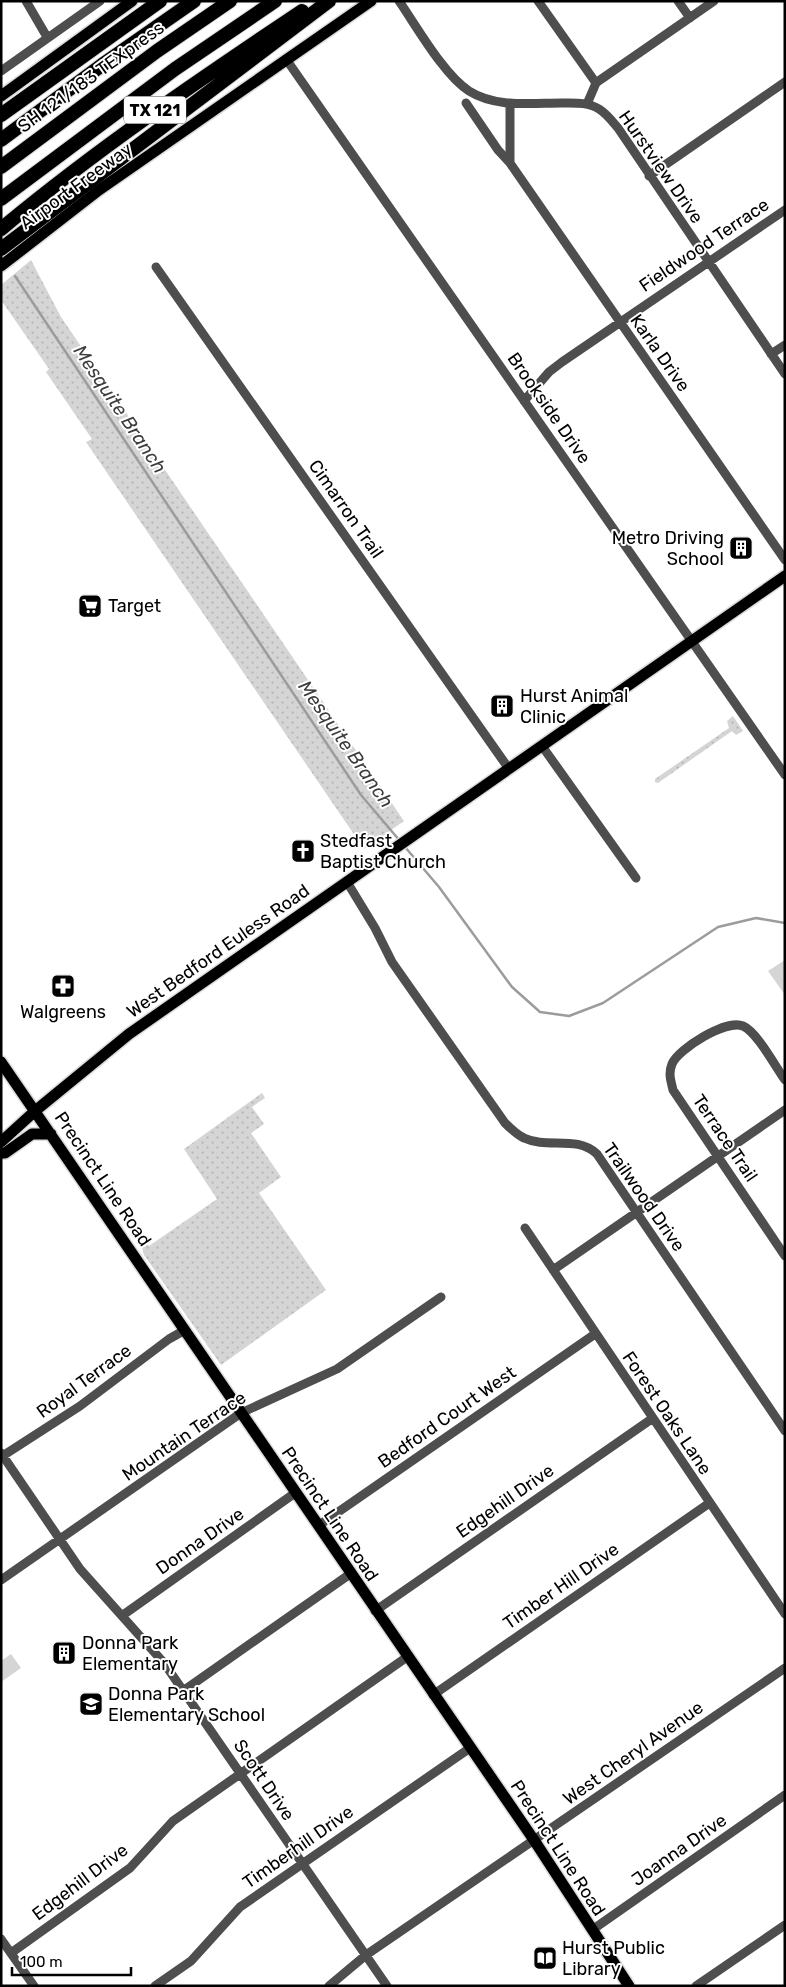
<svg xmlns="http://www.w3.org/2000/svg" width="786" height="1987" font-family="Rubik,sans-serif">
<defs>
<pattern id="grass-dots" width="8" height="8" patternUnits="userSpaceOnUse" patternTransform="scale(1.25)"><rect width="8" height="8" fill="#d5d5d5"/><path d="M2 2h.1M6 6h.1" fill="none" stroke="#b5b5b5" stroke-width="1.8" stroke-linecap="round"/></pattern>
</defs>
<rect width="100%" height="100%" fill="#fff"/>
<path fill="url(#grass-dots)" d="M 31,260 L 61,317 L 404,821 L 364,849 L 86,442 L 92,439 L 46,372 L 49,369 L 1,300 L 1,285 Z
M 733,716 L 743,731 L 736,735 L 732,731 L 658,783 L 655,782 L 655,779 L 729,728 L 727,721 Z
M 262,1093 L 265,1098 L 252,1107 L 264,1124 L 251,1133 L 281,1177 L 259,1193 L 326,1290 L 221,1365 L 144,1255 L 142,1247 L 147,1243 L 149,1246 L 217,1199 L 184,1149 Z"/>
<path fill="#d5d5d5" d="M 785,960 L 785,995 L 768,971 Z
M 11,1654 L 21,1668 L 1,1682 L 1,1661 Z"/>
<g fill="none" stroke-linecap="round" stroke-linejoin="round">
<path stroke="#9c9c9c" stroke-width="2.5" d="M 15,276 L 361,795 L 400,841
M 405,847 L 439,887 L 512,987 L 540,1012 L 569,1016 L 603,1003 L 718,927 L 756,918 L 785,923"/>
<g stroke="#dbdbdb" stroke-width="14">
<path id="major" d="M 1,96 L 132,1
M 1,266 L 99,190 L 371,1
M 1,1062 L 534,1840 L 629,1986
M 1,1142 L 35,1111 L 129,1034 L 785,576
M 1,1153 L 5,1153 L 32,1134 L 51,1134"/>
</g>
<g stroke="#dbdbdb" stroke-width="16">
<path id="highway" d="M 1,115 L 160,1
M 1,140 L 102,65 L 194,1
M 1,167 L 157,51 L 230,1
M 1,199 L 175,69 L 275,1
M 1,229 C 97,149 199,80 302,11
M 1,249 L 329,1"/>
</g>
<path stroke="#4e4e4e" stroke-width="9" d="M 26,1 L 47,37
M 399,1 C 417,27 444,75 469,91 C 496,108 531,103 562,103 C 575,103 588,102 599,109 C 607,114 612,121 618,128 L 785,374
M 538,1 L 596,83
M 678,1 L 690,18
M 286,59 L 785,775
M 1,71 L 100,1
M 466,103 L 498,150 L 510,163
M 510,103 L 510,163 L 785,560
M 587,104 L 596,83 L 600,80 L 714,1
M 649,176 L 785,82
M 156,267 L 509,769
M 771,354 L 785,345
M 524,401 L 549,372 L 562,362 L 785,210
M 542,746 L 636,878
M 347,882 L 375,928 L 392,962 L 505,1123 C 511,1129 517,1135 524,1138 C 547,1149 577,1135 597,1154 L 785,1431
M 785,1080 C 775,1066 757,1032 743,1026 C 726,1019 678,1049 672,1064 C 668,1074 671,1081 673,1090 L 785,1256
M 525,1228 L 785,1614
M 553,1270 L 785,1110
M 1,1453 L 80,1569 L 164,1663 L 387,1986
M 1,1457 L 80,1406 L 169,1339 L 185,1330
M 318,1526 L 595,1334
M 1,1580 L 241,1413 L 337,1369 L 441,1297
M 375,1611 L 653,1418
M 123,1615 L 295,1493
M 183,1691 L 350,1574
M 433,1695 L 708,1504
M 592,1930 L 785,1795
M 1,1939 L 34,1986
M 11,1953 L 130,1868 L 173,1821 L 407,1657
M 155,1986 L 191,1961 L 240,1907 L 470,1748
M 329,1986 L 366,1955 L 785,1668
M 696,1986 L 785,1925"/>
<use href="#major" stroke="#000" stroke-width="11"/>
<use href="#highway" stroke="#000" stroke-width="14"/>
</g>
<defs>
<g id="building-square" transform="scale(1.25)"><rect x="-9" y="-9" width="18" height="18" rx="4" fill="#000" stroke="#fff"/><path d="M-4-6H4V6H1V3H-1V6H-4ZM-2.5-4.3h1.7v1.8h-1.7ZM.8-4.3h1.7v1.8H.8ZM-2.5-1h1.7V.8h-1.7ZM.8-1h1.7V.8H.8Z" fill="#fff"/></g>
<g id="supermarket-square" transform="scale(1.25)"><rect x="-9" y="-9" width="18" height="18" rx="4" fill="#000" stroke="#fff"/><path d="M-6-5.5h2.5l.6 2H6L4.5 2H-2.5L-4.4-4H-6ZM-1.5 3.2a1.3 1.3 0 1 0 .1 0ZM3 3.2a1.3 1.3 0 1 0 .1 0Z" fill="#fff"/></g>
<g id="church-square" transform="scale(1.25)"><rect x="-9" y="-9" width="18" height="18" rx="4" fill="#000" stroke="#fff"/><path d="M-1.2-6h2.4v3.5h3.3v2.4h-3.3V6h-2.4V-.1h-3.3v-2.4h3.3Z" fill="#fff"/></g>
<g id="pharmacy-square" transform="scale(1.25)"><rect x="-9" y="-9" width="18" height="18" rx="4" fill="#000" stroke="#fff"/><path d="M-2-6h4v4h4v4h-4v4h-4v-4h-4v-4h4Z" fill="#fff"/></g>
<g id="school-square" transform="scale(1.25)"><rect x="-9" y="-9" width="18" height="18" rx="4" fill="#000" stroke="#fff"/><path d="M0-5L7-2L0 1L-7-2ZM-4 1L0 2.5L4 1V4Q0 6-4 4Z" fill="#fff"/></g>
<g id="library-square" transform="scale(1.25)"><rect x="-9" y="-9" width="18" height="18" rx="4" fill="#000" stroke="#fff"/><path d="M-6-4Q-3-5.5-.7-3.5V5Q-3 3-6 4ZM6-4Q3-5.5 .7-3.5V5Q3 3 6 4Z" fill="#fff"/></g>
</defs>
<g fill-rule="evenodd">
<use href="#building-square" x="741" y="548"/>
<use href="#supermarket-square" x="90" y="606"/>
<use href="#building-square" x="502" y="706"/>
<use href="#church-square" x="303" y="851"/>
<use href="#pharmacy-square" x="63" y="986"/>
<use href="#building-square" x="64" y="1653"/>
<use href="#school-square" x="91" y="1704"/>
<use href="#library-square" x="545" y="1958"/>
</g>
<g text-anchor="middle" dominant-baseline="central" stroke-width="4" stroke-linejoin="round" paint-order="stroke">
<rect fill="#fff" stroke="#4c4c4c" stroke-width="1" x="124" y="96.5" width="62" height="27" rx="4"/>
<g font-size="16" font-weight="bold" fill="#000">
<text x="155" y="110">TX 121</text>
</g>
<g font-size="18" fill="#000" stroke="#fff">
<text transform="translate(91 77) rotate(-36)">SH 121/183 TEXpress</text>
<text transform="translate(661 167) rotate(55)">Hurstview Drive</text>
<text transform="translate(76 186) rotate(-36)">Airport Freeway</text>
<text transform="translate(704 245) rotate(-34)">Fieldwood Terrace</text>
<text transform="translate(660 353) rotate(55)">Karla Drive</text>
<text transform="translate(549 408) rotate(55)">Brookside Drive</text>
<text transform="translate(346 509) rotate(55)">Cimarron Trail</text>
<text transform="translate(218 951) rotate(-35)">West Bedford Euless Road</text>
<text transform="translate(725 1138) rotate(56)">Terrace Trail</text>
<text transform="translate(103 1179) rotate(56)">Precinct Line Road</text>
<text transform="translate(644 1197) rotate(55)">Trailwood Drive</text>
<text transform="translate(84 1381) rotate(-36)">Royal Terrace</text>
<text transform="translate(667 1413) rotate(56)">Forest Oaks Lane</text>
<text transform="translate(447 1417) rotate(-35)">Bedford Court West</text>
<text transform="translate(184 1436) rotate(-34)">Mountain Terrace</text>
<text transform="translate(505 1501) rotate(-35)">Edgehill Drive</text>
<text transform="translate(330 1514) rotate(56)">Precinct Line Road</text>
<text transform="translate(200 1541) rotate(-35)">Donna Drive</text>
<text transform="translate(561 1586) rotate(-35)">Timber Hill Drive</text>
<text transform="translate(633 1753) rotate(-35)">West Cheryl Avenue</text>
<text transform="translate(264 1780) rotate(56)">Scott Drive</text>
<text transform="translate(298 1847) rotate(-35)">Timberhill Drive</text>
<text transform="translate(558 1848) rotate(57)">Precinct Line Road</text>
<text transform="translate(679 1850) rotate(-35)">Joanna Drive</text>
<text transform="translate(80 1882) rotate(-37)">Edgehill Drive</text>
</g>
<g font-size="18" fill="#000" stroke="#fff" text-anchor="start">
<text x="724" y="538" text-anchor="end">Metro Driving<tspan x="724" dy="21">School</tspan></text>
<text x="108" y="606">Target</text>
<text x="520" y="696">Hurst Animal<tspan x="520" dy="21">Clinic</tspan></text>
<text x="320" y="841">Stedfast<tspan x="320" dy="21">Baptist Church</tspan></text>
<text x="63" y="1012" text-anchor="middle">Walgreens</text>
<text x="82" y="1643">Donna Park<tspan x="82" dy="21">Elementary</tspan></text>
<text x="108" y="1694">Donna Park<tspan x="108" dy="21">Elementary School</tspan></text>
<text x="562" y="1948">Hurst Public<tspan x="562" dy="21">Library</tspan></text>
</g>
<g font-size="19" font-style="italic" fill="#3d3d3d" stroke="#fff">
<text transform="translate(120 409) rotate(56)">Mesquite Branch</text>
<text transform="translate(346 744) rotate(55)">Mesquite Branch</text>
</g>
</g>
<rect width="786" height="1987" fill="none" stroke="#000000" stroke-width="5"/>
<path d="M12 1967v8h119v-8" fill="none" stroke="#000000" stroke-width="2.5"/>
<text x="20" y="1967" font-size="15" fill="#000000" stroke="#ffffff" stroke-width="4" paint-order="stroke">100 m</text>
</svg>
